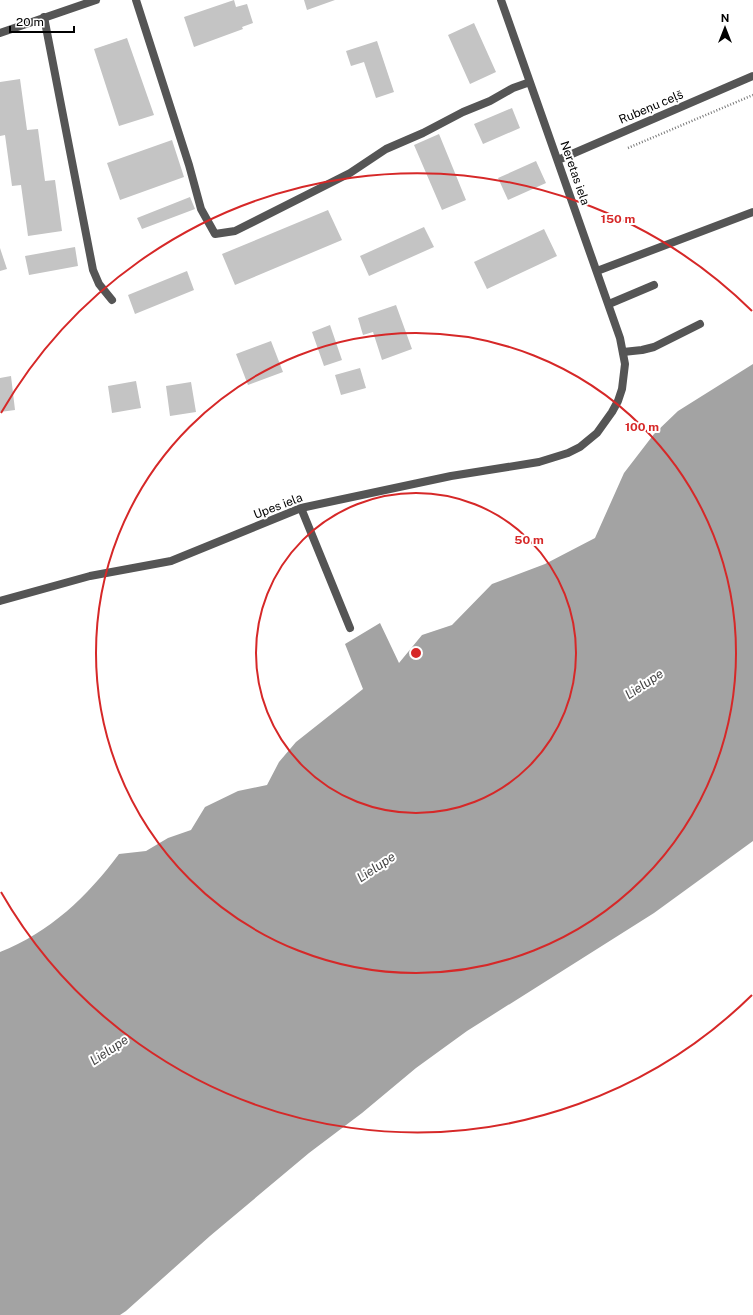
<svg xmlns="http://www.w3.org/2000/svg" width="753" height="1315" font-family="'Public Sans',sans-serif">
<rect width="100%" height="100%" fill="#fff"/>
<path fill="#a3a3a3" d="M 753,364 L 753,841 L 654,913 L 467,1031 L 416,1068 L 362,1113 L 309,1153 L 210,1236 L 126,1311 L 120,1315 L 0,1315 L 0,952 C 49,933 88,896 119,854 L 146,851 L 168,838 L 191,830 L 205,807 L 238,791 L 267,785 L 279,762 L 296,742 L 363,689 L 345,644 L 380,623 L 399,663 L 422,635 L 452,625 L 492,584 L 545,564 L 595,538 L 624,473 L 654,434 L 678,411 Z"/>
<path fill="#c4c4c4" d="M 234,0 L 236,7 L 247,4 L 253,23 L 242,27 L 243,29 L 194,47 L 184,17 Z
M 304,0 L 335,0 L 307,10 Z
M 474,23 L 496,72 L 470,84 L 448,35 Z
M 127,38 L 154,115 L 119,126 L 94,49 Z
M 377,41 L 394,92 L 376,98 L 364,62 L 351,66 L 346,51 Z
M 20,79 L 27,130 L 38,129 L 45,181 L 55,180 L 62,231 L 28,236 L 21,185 L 12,186 L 5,135 L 0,136 L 0,82 Z
M 512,108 L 520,128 L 483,144 L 474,124 Z
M 439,134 L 466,200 L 442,210 L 414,145 Z
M 172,140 L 184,177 L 120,200 L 107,163 Z
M 536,161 L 546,183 L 508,200 L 498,178 Z
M 190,197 L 195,209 L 142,229 L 137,218 Z
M 328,210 L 342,240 L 235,285 L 222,254 Z
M 424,227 L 434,247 L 369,276 L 360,256 Z
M 544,229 L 557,256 L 487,289 L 474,262 Z
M 75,247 L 78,266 L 29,275 L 25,256 Z
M 0,248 L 7,269 L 0,271 Z
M 187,271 L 194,290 L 135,314 L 128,295 Z
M 396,305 L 412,349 L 382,360 L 373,332 L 363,335 L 358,318 Z
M 330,325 L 342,360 L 324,366 L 312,332 Z
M 271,341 L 283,372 L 248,385 L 236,354 Z
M 360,368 L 366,388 L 341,395 L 335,375 Z
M 11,376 L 15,410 L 0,412 L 0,378 Z
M 136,381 L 141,408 L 112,413 L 108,386 Z
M 191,382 L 196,412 L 170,416 L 166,386 Z"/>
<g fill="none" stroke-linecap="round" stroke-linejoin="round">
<path stroke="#777" stroke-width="2.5" stroke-dasharray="1 2" stroke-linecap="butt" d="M 628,148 L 753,95"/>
<path stroke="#555" stroke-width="8" d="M 597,271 L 753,212
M 609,304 L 654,285
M 623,352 L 642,350 L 654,347 L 700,324
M 301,508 L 350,628"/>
<path stroke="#555" stroke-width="8" d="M 136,0 L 189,165 L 201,209 L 215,234 L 235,231 L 350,173 L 386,149 L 423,133 L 463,112 L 490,101 L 513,88 L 530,82
M 44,17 L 93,270 L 99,284 L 112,300
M 0,33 L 96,0
M 558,160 L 753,76
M 0,601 L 90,576 L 171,561 L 301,508 L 451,476 L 539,462 L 568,453 L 580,447 L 597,433 L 612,412 L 618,401 L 622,389 L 625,364 L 620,338 L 501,0"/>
</g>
<g fill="none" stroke="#d62828" stroke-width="2">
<circle cx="416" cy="653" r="160"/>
<circle cx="416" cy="653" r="320"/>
<path d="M752 995A479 479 0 0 1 1 892M1 413A479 479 0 0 1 752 311"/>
</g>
<g text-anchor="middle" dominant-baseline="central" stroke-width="4" stroke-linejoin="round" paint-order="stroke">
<g font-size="12" fill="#000" stroke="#fff">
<text transform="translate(651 107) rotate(-23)">Rubeņu ceļš</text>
<text transform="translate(575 173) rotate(71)">Neretas iela</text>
<text transform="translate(278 506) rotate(-21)">Upes iela</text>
</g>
<g font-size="13" font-style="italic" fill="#444" stroke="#fff">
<text transform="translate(644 684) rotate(-34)">Lielupe</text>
<text transform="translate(376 867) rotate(-34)">Lielupe</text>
<text transform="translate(109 1050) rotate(-34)">Lielupe</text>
</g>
</g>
<circle cx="416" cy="653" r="6" fill="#d62828" stroke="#fff" stroke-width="2"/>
<g font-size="12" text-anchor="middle" font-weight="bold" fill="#d62828" stroke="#fff" stroke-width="4" stroke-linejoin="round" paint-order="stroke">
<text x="618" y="223">150 m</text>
<text x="642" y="431">100 m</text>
<text x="529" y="544">50 m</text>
</g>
<g transform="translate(725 28)" stroke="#ffffff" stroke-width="3" paint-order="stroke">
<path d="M0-3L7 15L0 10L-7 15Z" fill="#000000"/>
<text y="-6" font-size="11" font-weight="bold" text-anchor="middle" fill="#000000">N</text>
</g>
<path d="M10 26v6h64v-6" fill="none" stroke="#000000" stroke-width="2"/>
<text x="16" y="26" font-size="12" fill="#000000" stroke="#ffffff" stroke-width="3" paint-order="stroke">20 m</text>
</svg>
